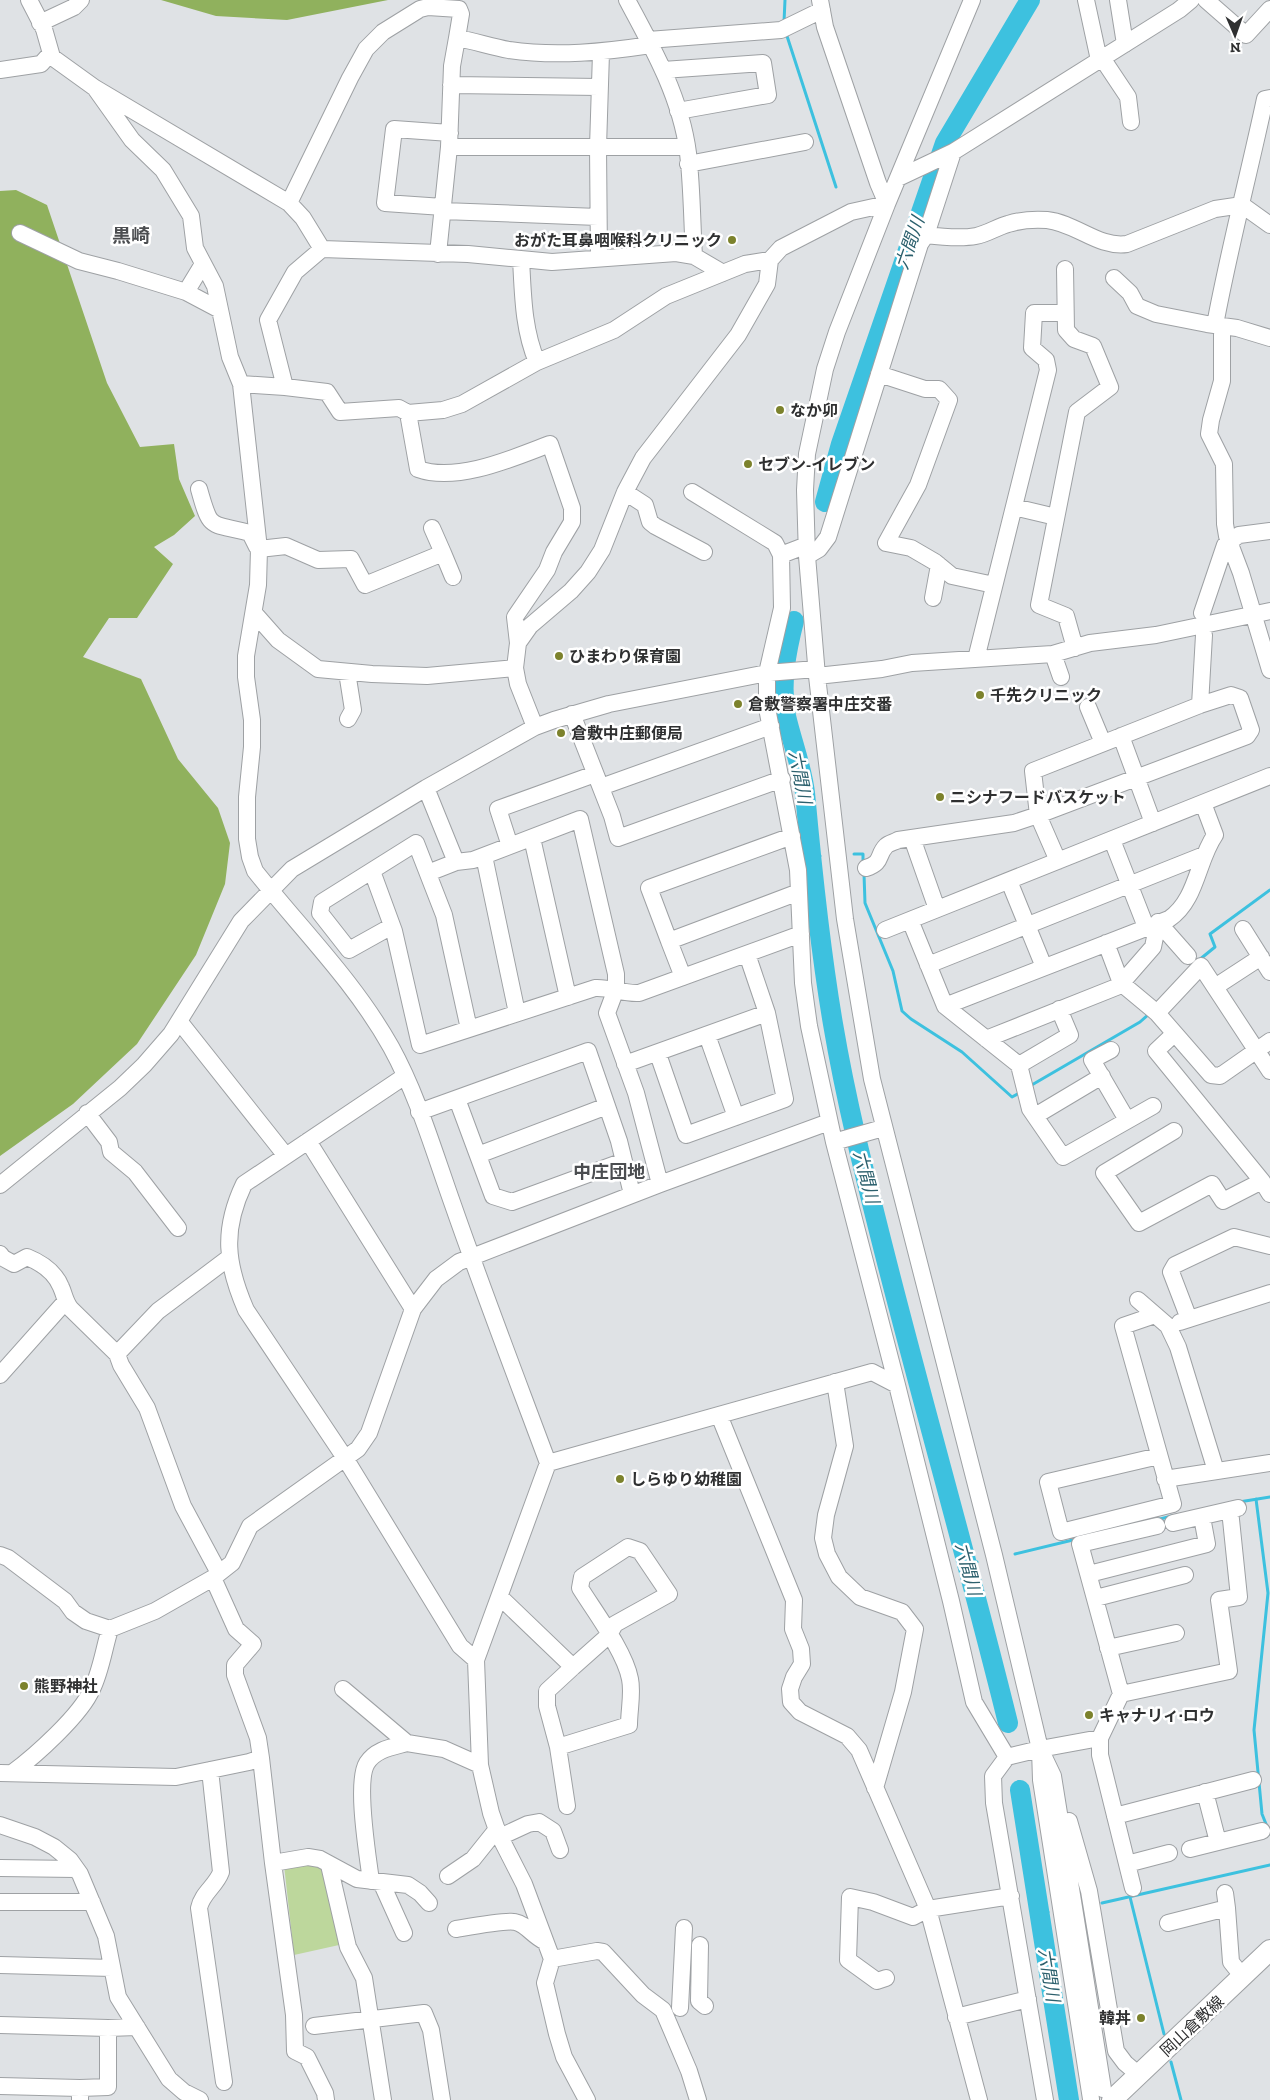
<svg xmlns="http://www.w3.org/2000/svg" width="1270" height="2100" font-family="'Zilla Slab','Noto Sans JP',serif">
<rect width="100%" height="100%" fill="#dfe2e5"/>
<path fill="#bdd79c" d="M 308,1859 L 328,1865 L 348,1943 L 294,1955 L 284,1865 Z"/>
<path fill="#90b15d" d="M 161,0 L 388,0 L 287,20 L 216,16 Z
M 16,190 L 47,205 L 107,383 L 140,447 L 174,444 L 179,479 L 195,516 L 174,535 L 154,547 L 173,564 L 137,618 L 109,618 L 83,657 L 141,679 L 178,759 L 218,808 L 230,843 L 225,884 L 196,955 L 137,1044 L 73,1104 L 0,1156 L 0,191 Z"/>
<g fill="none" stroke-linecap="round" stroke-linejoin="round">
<path stroke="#3dc1df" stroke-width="3" d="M 784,22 L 785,0
M 786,33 L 836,187
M 854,854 L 863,854 L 863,862
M 810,857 L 820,856
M 864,874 L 865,903 L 893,971 L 902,1011 L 911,1019 L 962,1052 L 1012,1097 L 1021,1092
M 1199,960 L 1215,947 L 1210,934 L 1270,890
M 1030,1086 L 1140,1022 L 1149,1014
M 1256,1499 L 1268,1593 L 1254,1730 L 1262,1814 L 1270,1834
M 1239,1502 L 1270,1497
M 1156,1520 L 1172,1516
M 1015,1554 L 1077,1539
M 968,1564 L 977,1562
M 1130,1897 L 1164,2034
M 1102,1903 L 1270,1865
M 1039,1914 L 1048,1912
M 1171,2062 L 1181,2100"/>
<path stroke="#3dc1df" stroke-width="20" d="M 825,502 L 841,444 L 945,143 L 1030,0
M 794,621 C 786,652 780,684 786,716 C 792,742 802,767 805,793 C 812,870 820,948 833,1024 C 846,1101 865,1176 884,1251 C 924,1409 969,1565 1008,1723
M 1020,1790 L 1069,2100"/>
<g stroke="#9ea1a4" stroke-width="18">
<path id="minor" d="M 29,0 L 44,29 L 52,57 L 95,88 L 289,203 L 303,218 L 322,249
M 627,0 C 653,48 681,98 688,153 C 692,187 692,222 694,256
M 820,0 L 825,27 L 878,183 L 887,204
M 972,0 L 887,204 L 837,332 L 825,369 L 807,454 L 805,490 L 807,556 L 817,676 L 845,919 L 872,1079 L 994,1555 L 1040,1749 L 1041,1780 L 1091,2099
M 1086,0 L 1099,60
M 1118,0 L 1125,44
M 1206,0 L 1246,35 L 1270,9
M 40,23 L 74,7 L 81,0
M 648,40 L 781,30 L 822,10
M 1102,58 L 1128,97 L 1131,122
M 0,70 L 41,64 L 50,54
M 663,70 L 763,63 L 768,95 L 678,111
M 451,85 L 599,87
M 95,88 L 132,140 L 163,170 L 191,216 L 195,248 L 215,286 L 230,357 L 241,384 L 259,549 L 258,585 L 246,656 L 246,677 L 252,720 L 252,747 L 247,797 L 247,839 L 250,857 L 255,871 C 301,929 354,981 391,1047 C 418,1096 434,1152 453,1205 C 483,1291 516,1377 548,1463 L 476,1660 L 480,1765 L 491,1813 L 498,1833 L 524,1884 L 552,1959 L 545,1983 L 557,2034 L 564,2057 L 587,2100
M 449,147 L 687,147
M 688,164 L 805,142
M 898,178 L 953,152 L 1179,10 L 1191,0
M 289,203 L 350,78 L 366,49 L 383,32 L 420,9 L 428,7 L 459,9 L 461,14 L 457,38
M 443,207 L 385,203 L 394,129 L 450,133
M 443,211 L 598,217
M 20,233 L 79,261 L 118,271 L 186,292 L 220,310
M 926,235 C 942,237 960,239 976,236 C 987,234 997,227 1008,224 C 1021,220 1034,219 1047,220 C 1076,223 1098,248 1127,244 L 1215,209 L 1242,205 L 1270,225
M 438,254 L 449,147 L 452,66 L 457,38 C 474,41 492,47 509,50 C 557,57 604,52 651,45
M 599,258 L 598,147 L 601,53
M 521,259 C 523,294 523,329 537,362
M 1065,269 L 1066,330 L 1074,339 L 1093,346 L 1110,387 L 1077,412 L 1039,605 L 1066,616 L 1075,648
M 1114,278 L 1130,293 L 1137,306 L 1156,314 L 1207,324 L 1237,328 L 1270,338
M 186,292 L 203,264
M 1215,325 C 1229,249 1249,174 1265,99 L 1270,98
M 1222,326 L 1222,381 L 1211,420 L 1209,434 L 1224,464 L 1225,524 L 1227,536 L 1241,573 L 1270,670
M 879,374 L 925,389 L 939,389 L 949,400 L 918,485 L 886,543 L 911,548 L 935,562 L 952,576 L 994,585
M 241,384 L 285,387 L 327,392 L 340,412 L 399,408 L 408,413 L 443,410 L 462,404 L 537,362 L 614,330 L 666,296 L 745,264 L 770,260
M 285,387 L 268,320 L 295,272 L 322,249 L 468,254 L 552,262 L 676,253 L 694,256 L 723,273
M 408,413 L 418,469 C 457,483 513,458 550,444 L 572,508 L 572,522 L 554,552 L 547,570 L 515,617 L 518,643 L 515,668 L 518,684 L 535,727
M 199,489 C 211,532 209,522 250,533 L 257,547
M 625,492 L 645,505 L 650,522 L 655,526 L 704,552
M 692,492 L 775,543 L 781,555
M 1014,507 L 1056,517
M 432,528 L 443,553
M 807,545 L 781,555 L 782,608 L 767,673 L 767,708 L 798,870 L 803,983 L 809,1026 L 834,1142 L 897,1385 L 951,1601 L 974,1702 L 1007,1757
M 259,549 L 286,546 L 318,560 L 351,559 L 365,585 L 443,553 L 453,577
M 807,556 L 819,549 L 828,537 L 920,244 L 926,235 L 953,152
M 933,598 L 939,565
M 1202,613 L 1225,545 L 1239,535 L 1270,531
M 255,614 L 278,640 L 318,669 L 372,674 L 427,676 L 515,668
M 518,643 L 530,626 L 571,591 L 588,572 L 602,550 L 625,492 L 643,458 L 738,335 L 767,284 L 770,260 L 781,248 L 851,212 L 887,204
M 1053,654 L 1061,677
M 976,659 L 1048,370 L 1046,360 L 1032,348 L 1034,313 L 1065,313
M 347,672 L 353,710 L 348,719
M 817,676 L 882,669 L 912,663 L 1053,654 L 1090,643 L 1156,635 L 1270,611
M 1200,705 L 1204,635
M 1088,707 L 1103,743
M 572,714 L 612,816 L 618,838 L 782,779
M 1121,736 L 1153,823
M 601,787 L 771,726
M 426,788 L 456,862
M 792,836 L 649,888 L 669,941 L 799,892
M 532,838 L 568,997
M 912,838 L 937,909
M 1112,840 L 1146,927
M 510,846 L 498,809 L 595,774
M 484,856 L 517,1013
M 866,868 C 883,863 877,855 886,846 C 889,843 895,842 898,840 L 1014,823 L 1038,815 L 1247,736 L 1251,730 L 1240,698 L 1231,695 L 1200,705 L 1033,771 L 1038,815 L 1058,861
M 372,871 L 394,931 L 420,1045 L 595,988 C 610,987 623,994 639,993 L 801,934
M 428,873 L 456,862 L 473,860 L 580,819 L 616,974 L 616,989 L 607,1013 L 636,1093 L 660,1184
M 1009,881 L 1044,967
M 910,920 L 945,1006 L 1019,1065 L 1030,1109 L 1063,1157 L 1153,1106
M 1158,922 L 1188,956
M 392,926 L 349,950 L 320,913 L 322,902 L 416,843 L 444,915 L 469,1029
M 1243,929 L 1270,972
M 885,930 L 1270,776
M 669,941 L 683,977
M 1106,943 L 1121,983 L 1157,1013 L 1211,1075 L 1220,1076 L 1270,1041
M 928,965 L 1204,855
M 1215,987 L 1261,957
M 945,1006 L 1169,919 C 1197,900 1197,861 1215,835 L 1203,803
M 1157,1013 L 1201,966 L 1270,1071
M 179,1021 L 286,1156
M 1174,1034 L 1156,1051 L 1262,1181
M 707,1035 L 736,1117
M 986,1039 L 1119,986 L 1153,947 L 1158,922
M 1111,1050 L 1092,1060 L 1127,1120
M 658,1054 L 686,1135 L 785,1099 L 767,1013 L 747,954
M 625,1064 L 767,1013
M 1019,1065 L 1070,1035 L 1059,1009
M 405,1076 L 244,1184 C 222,1230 226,1264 246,1310 L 345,1458 L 460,1646 L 476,1660
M 457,1099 L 493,1196 L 512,1202 L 624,1161
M 419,1112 L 588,1051 L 619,1141 L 632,1194
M 87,1113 L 109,1142 L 111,1152 L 135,1172 L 178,1228
M 1035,1116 L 1102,1076
M 1174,1131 L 1104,1173 L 1139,1223 L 1212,1184 L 1223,1201 L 1262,1181 L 1270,1194
M 308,1141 L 413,1309
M 834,1142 L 883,1128
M 478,1155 L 607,1106
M 0,1185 L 120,1088 L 144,1065 L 171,1034 L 241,921 L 292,869 L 426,788 L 535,727 L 554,720 L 609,704 L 767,673 L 816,669
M 0,1254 L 3,1258 L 14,1264 L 27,1257 C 42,1263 55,1272 61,1287 C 65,1296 65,1302 71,1309 L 117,1354 L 158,1311 L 230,1257
M 1138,1300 L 1168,1326 L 1178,1347 L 1216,1471
M 1155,1315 L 1123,1326 L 1173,1504 L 1061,1532 L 1048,1482 L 1159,1456
M 1189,1319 L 1171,1272 L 1175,1265 L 1234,1237 L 1270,1246
M 1180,1322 L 1270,1293
M 117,1354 L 121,1365 L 147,1408 L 183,1506 L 219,1573
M 0,1375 L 65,1302
M 835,1382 L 845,1446 L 826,1515 L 823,1538 L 827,1554 L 839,1577 L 860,1597 L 902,1612 L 915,1629 L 903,1692 L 875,1788
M 719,1415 L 794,1600 L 793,1629 L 801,1649 L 802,1664 L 794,1677 L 790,1689 L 791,1702 L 800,1712 L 847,1736 L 859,1750 L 928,1909 L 979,2100
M 548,1463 L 872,1372 L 897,1385
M 1165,1479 L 1270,1463
M 1173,1523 L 1238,1508
M 0,1555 L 8,1558 L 65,1601 L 73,1612 L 86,1621 L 110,1629 L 155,1611 L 213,1578 L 232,1563 L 250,1526 L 358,1449 L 369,1433 L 413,1309 L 436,1279 L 459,1262 L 660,1184 L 829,1122
M 1089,1574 L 1207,1544 L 1202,1517
M 213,1578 L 236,1629 L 253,1644 L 235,1665 L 235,1675 L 258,1738 L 261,1758 L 273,1863 L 294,2015 L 295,2051 L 307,2057 L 325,2093 L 326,2100
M 500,1597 L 573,1667 L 547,1691 L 547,1706 L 558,1747 L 629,1725 C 629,1710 633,1693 630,1679 C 625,1652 595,1612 580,1588 L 582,1577 L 628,1547 L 640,1551 L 669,1594 L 615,1624 L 609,1635 L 573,1667
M 1096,1598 L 1185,1575
M 1108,1648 L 1176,1633
M 343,1689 L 407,1743 L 444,1749 L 480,1765
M 1121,1694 L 1229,1671 L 1219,1600 L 1239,1597 L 1230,1510
M 1100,1738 L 1100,1755 L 1133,1888
M 558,1747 L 567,1806
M 1043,1755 L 1053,1776 L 1103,2089
M 210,1770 L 221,1872 C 216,1886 202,1893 199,1908 L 224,2082
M 0,1773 L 176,1777 L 249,1762 L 261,1758
M 12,1773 C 35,1756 81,1715 92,1689 C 101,1671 104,1648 110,1629
M 1205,1792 L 1218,1842
M 1115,1816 L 1253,1780
M 1069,1821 L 1089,1891 L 1116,2051 L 1125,2063 L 1139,2075
M 0,1825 L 35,1837 L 54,1847 L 70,1860 L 80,1874 L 106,1936 L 118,1997 L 169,2079 L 184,2092 L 200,2100
M 500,1837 L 528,1824 L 539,1822 L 553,1831 L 560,1850
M 1190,1849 L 1262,1831
M 273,1863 L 308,1857 L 320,1859 L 357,1879 L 408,1885 L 420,1893 L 429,1903
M 1127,1864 L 1169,1853
M 329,1865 L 348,1947 L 364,1978 L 383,2100
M 0,1868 L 76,1869
M 448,1876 L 473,1859 L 497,1829
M 371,1881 C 368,1857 355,1782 367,1763 C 376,1749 393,1747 407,1743
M 381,1882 L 404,1933
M 1225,1893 L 1227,1908
M 0,1902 L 92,1902
M 1168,1923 L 1227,1908 L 1231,1962 L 1243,1977
M 456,1929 C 468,1927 506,1920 515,1922 C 526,1924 533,1936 544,1941
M 700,1945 L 699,2001 L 705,2006
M 552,1959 L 597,1951 L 603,1952 L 643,1995 L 663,2010 L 689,2071 L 698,2100
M 0,1965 L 112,1968
M 886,1978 L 877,1981 L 848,1960 L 850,1897 L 873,1902 L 913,1917 L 928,1909 L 1011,1896
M 680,2008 L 684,1928
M 956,2017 L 1028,1999
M 0,2025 L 108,2028 L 137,2027
M 314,2026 L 424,2013 L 431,2030 L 442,2100
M 0,2086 L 80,2088
M 80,2100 L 80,2088 L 108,2087 L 108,2028
M 1045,2100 L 994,1803 L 993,1776 L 1007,1757 L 1040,1749 L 1100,1738 L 1121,1694 L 1080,1544 L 1157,1526"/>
</g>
<g stroke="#9ea1a4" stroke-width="22">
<path id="major" d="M 1112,2100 L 1270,1950"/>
</g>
<use href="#minor" stroke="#fff" stroke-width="16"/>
<use href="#major" stroke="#fff" stroke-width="20"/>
</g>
<g fill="#7c822c" stroke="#fff" stroke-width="2">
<circle cx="732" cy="240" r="5"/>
<circle cx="780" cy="410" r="5"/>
<circle cx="748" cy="464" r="5"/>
<circle cx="559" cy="656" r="5"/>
<circle cx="980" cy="695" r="5"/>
<circle cx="738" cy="704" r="5"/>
<circle cx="561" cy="733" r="5"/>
<circle cx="940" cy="797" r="5"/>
<circle cx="620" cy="1479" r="5"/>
<circle cx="24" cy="1686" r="5"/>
<circle cx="1089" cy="1715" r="5"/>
<circle cx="1141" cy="2018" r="5"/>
</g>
<g text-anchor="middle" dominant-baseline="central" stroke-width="5" stroke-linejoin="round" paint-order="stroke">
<g font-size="16" font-weight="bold" fill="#2f3031" stroke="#fff" text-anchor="start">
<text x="722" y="240" text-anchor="end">おがた耳鼻咽喉科クリニック</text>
<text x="790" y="410">なか卯</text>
<text x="758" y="464">セブン-イレブン</text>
<text x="569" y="656">ひまわり保育園</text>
<text x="990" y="695">千先クリニック</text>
<text x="748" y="704">倉敷警察署中庄交番</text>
<text x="571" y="733">倉敷中庄郵便局</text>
<text x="950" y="797">ニシナフードバスケット</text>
<text x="630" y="1479">しらゆり幼稚園</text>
<text x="34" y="1686">熊野神社</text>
<text x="1099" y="1715">キャナリィ·ロウ</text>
<text x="1131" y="2018" text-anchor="end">韓丼</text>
</g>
<g font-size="16" fill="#2f3031" stroke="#fff">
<text transform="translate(1192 2026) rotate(-43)">岡山倉敷線</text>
</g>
<g font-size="18" font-style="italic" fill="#2c606d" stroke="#fff">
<text transform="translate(910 243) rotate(-71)">六間川</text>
<text transform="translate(800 777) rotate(79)">六間川</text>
<text transform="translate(866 1177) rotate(75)">六間川</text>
<text transform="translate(968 1569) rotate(75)">六間川</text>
<text transform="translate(1049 1975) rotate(81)">六間川</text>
</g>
<g font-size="18" font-weight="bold" fill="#4b4d50" stroke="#fff">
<text x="609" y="1172">中庄団地</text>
</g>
<g font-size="19" font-weight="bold" fill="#4b4d50" stroke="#fff">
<text x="131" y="235">黒崎</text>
</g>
</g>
<g transform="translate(1235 35) rotate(178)" stroke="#ffffff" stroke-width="4" paint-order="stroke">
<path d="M0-4L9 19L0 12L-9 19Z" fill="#2f3031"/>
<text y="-8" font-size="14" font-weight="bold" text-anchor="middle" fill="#2f3031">N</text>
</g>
</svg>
